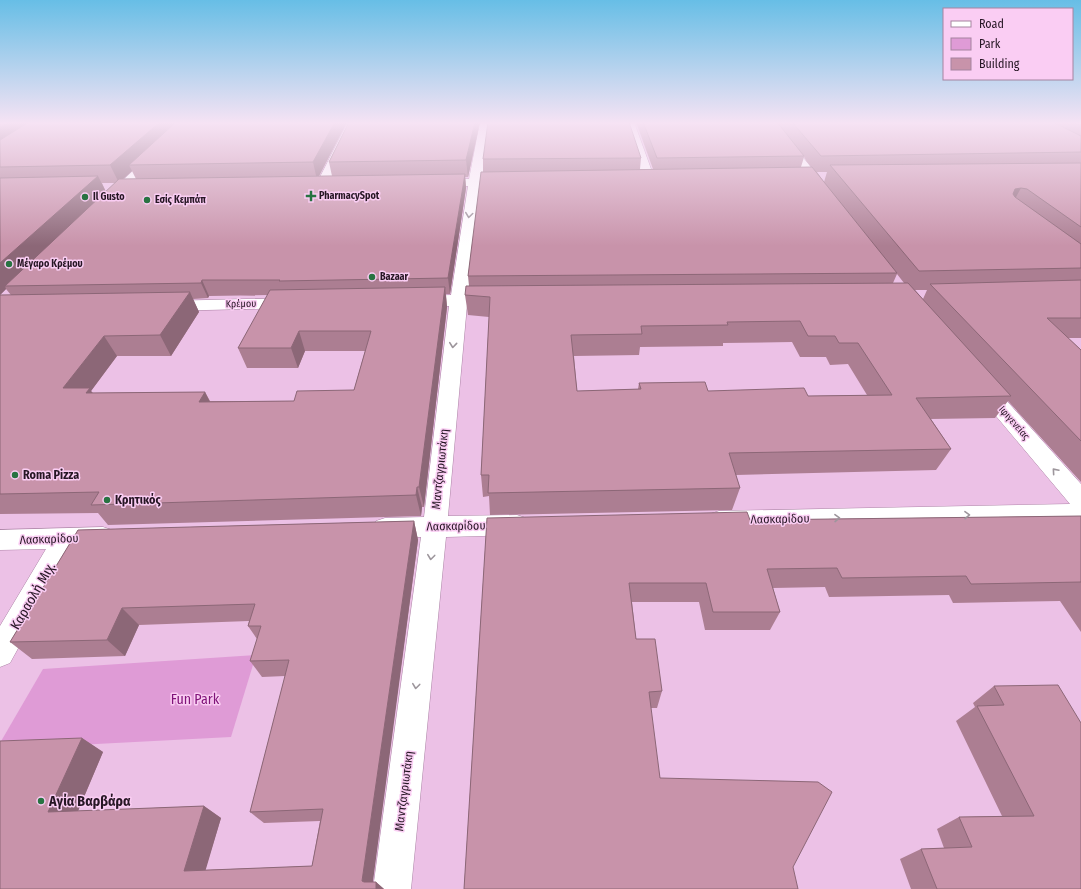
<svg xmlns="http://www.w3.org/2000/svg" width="1081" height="889" font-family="'Fira Sans Condensed',sans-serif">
<rect width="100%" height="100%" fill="#ecc1e6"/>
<path fill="#df9bd6" d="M 256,655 L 231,737 L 0,749 L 0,743 L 43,669 Z"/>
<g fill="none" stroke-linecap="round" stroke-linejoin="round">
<g stroke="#ac83a6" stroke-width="1">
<path id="street" d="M 348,122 L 358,122 L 328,185 L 327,188 L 317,188 L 316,185 Z
M 480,122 L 490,122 L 482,179 L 511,178 L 516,179 L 517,182 L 516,185 L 511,186 L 481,186 L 468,295 L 496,295 L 502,296 L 504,300 L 502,304 L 467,305 L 448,516 L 517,515 L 526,518 L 529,525 L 526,532 L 517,535 L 446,537 L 411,889 L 373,889 L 421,537 L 385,538 L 376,535 L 373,528 L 376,521 L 385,518 L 424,517 L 449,306 L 416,306 L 410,305 L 407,301 L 410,297 L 416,296 L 451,295 L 468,186 L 435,187 L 430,186 L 429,183 L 430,180 L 435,179 L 469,179 Z
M 624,122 L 634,122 L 655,180 L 654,183 L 644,183 L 643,180 Z
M 763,122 L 774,122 L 828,188 L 830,191 L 828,194 L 818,194 Z
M 292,298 L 298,299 L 301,303 L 298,307 L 292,308 L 166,311 L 160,310 L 157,306 L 160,302 L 166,301 Z
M 982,379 L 989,381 L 1081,484 L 1081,523 L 719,531 L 710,528 L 707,521 L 710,514 L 719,511 L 1070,504 L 975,391 L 972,386 L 975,381 Z
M 103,527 L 112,530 L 116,537 L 112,544 L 103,547 L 73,548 L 10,663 L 0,667 L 0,626 L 46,549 L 0,550 L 0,530 Z"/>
</g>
<g stroke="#ac83a6" stroke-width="1">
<path id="secondary" d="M 185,122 L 196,122 L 115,203 L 105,203 L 103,200 L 105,197 Z"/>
</g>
<use href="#street" fill="#fff" fill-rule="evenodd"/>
<use href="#secondary" fill="#fff" fill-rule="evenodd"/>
</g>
<path fill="#ac7e92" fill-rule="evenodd" d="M 0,122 L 347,122 L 319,176 L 332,176 L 329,162 L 349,122 L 480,122 L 468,177 L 465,177 L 466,188 L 450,294 L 446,294 L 447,307 L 424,507 L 422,507 L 421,516 L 108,525 L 98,513 L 0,514 L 0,295 L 11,295 L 6,289 L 0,295 ZM 132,171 L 136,179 L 122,179 ZM 102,183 L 116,183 L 106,192 ZM 268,295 L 238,348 L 247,368 L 298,368 L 305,351 L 365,351 L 354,390 L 294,401 L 210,401 L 205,392 L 93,393 L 91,391 L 117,356 L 171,356 L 199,312 L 193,299 L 208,298 L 209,296 Z
M 636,122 L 1081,122 L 1081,338 L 1068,338 L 1081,350 L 1081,482 L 1008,401 L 995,418 L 931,419 L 951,449 L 936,470 L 736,475 L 740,488 L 732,510 L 490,515 L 489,496 L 483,497 L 481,475 L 489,317 L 468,315 L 465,295 L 469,286 L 468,276 L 483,172 L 483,159 L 641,158 L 640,169 L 653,169 ZM 804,157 L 807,162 L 811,167 L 801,167 ZM 817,172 L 827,172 L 824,182 ZM 897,274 L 904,283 L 893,283 ZM 915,290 L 927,290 L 923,299 ZM 792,342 L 800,357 L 826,357 L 830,365 L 848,364 L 867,395 L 808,396 L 708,391 L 639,383 L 638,389 L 577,391 L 574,356 L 639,355 L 640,347 L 723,346 L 723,343 Z
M 1081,516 L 1081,632 L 1060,601 L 953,603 L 949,595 L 829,597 L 825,587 L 773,588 L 780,612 L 770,630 L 705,630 L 699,602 L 632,602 L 636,639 L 662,691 L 657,708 L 651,708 L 464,889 L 487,518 L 750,520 Z
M 414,521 L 418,540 L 372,882 L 376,882 L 384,889 L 0,889 L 82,738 L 103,752 L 78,811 L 204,806 L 221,818 L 205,870 L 312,866 L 320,821 L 264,823 L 250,812 L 285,676 L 262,677 L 250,661 L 257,639 L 248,626 L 249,621 L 139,625 L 125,656 L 32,659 L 10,642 L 78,530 Z
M 994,686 L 1081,723 L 1081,889 L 911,889 L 900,859 L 921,849 L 944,848 L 937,829 L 959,817 L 1002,816 L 956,721 L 975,707 L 973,703 Z"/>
<path fill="#8c6777" d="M 10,122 L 44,122 L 0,149 L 0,127 Z
M 160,122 L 184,122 L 129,165 L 132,171 L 119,183 L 110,165 Z
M 335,122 L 347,122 L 317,180 L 313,162 Z
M 475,122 L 480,122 L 468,177 L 466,160 Z
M 465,174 L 466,188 L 450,294 L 448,278 Z
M 98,176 L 107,194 L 5,286 L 6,289 L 0,295 L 0,263 Z
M 1021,188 L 1011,206 L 1005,207 L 1015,189 Z
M 202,280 L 209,296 L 208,298 L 201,283 Z
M 445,287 L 447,307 L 424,507 L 419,487 Z
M 190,292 L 199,312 L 171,356 L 160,335 Z
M 299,331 L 305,351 L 298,368 L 291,348 Z
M 104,336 L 117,356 L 91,391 L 104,409 L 63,388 Z
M 205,392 L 215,412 L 199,402 Z
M 417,487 L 422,507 L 421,516 L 416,495 Z
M 414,521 L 418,540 L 372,889 L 362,881 Z
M 122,608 L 139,625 L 125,656 L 107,640 Z
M 82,738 L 103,752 L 73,823 L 48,812 Z
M 204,806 L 221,818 L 203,879 L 184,871 Z
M 376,882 L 384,889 L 376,889 Z"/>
<path fill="#c893aa" stroke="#8c6777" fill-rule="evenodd" d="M 0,122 L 10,122 L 0,127 Z
M 29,122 L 160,122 L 110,165 L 0,167 L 0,140 Z
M 176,122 L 335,122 L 313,162 L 129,165 Z
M 349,122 L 475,122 L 466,160 L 329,162 Z
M 488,122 L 629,122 L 641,158 L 483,159 Z
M 643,122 L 777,122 L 804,156 L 657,158 Z
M 792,122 L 1053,122 L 1081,136 L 1081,152 L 821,156 Z
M 1074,122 L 1081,122 L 1081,126 Z
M 1081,163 L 1081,227 L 1027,189 L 1021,188 L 1015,189 L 1013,194 L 1015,197 L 1081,244 L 1081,268 L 919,271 L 830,165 Z
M 812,167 L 897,273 L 468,276 L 481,172 Z
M 465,174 L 448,278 L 279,281 L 280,280 L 202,280 L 201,283 L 5,286 L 119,179 Z
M 98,176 L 0,263 L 0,178 Z
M 1081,280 L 1081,318 L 1047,318 L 1081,350 L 1081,441 L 930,284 Z
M 908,283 L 1011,396 L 916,398 L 951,449 L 729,453 L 740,488 L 488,493 L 489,475 L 481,475 L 490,297 L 465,295 L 466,286 ZM 800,321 L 808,336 L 835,336 L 839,343 L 858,343 L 892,395 L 808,396 L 804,388 L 708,391 L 705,382 L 639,383 L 641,389 L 577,391 L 571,335 L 642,334 L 641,326 L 728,325 L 727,322 Z
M 445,287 L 419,487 L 417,487 L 416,495 L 91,505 L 99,492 L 0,494 L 0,295 L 190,292 L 160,335 L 104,336 L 63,388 L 90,388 L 86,393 L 205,392 L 199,402 L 294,401 L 297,391 L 354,390 L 371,331 L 299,331 L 291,348 L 238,348 L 270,290 Z
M 747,512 L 750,520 L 1081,516 L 1081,582 L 971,584 L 966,576 L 842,578 L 837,568 L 767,569 L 780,612 L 713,612 L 706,583 L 629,583 L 636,639 L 655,639 L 662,691 L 649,692 L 660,778 L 818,782 L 832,792 L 793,867 L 798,889 L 464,889 L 487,518 Z
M 414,521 L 362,881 L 364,882 L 376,882 L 376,889 L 0,889 L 0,741 L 82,738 L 48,812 L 204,806 L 184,871 L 312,866 L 323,809 L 250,812 L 289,660 L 250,661 L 261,626 L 248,626 L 255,604 L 122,608 L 107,640 L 10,642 L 78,530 Z
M 1058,685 L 1081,723 L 1081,889 L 937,889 L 921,849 L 972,847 L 959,817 L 1034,816 L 977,706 L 1004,705 L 994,686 Z"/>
<defs><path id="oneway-chevron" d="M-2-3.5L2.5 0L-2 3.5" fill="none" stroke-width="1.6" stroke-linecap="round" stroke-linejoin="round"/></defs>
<g stroke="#9d969c">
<use href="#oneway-chevron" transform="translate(469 215) rotate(98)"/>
<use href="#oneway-chevron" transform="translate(453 345) rotate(96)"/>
<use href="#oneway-chevron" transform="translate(1055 471) rotate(-131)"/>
<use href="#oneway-chevron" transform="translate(967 515) rotate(-1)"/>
<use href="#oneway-chevron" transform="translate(837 518) rotate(-1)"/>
<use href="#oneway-chevron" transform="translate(431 557) rotate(97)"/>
<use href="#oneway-chevron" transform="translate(416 686) rotate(97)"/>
</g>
<linearGradient id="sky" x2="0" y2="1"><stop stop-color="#67bee6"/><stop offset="0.5" stop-color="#f6e3f4"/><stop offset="1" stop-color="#f6e3f4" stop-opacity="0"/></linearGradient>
<rect width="1081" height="246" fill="url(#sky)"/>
<g fill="#287342" stroke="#facdf3" stroke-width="1.5">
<path d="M309 190h4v4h4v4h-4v4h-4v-4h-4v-4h4z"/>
<circle cx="85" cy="197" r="4"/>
<circle cx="147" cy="200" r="4"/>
<circle cx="9" cy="264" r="4"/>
<circle cx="372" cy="277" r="4"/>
<circle cx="15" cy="475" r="4"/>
<circle cx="107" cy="500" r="4"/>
<circle cx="41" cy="801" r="4"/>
</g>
<g text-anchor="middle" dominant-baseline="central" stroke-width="3" stroke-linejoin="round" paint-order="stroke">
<g font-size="10" font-weight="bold" fill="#261624" stroke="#facdf3" text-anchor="start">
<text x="319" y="196">PharmacySpot</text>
<text x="93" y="197">Il Gusto</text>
<text x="155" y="200">Εσίς Κεμπάπ</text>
<text x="17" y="264">Μέγαρο Κρέμου</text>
<text x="380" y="277">Bazaar</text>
</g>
<g font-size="10" fill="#261624" stroke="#facdf3">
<text transform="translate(241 304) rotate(-1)">Κρέμου</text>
<text transform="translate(1014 423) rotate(49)">Ιφιγενείας</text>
</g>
<g font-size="12" fill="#261624" stroke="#facdf3">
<text transform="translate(440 469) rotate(-84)">Μαντζαγριωτάκη</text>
<text transform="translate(780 519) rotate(-1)">Λασκαρίδου</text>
<text transform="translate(456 526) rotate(-1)">Λασκαρίδου</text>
<text transform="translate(49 539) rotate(-2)">Λασκαρίδου</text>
<text transform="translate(404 791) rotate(-83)">Μαντζαγριωτάκη</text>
</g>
<g font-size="12" font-weight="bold" fill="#261624" stroke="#facdf3" text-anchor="start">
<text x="23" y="475">Roma Pizza</text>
<text x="115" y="500">Κρητικός</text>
</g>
<g font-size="14" fill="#261624" stroke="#facdf3">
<text transform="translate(33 596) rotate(-60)">Καραολή Μιχ.</text>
</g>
<g font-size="14" fill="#801479" stroke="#facdf3">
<text x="195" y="699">Fun Park</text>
</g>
<g font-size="14" font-weight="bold" fill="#261624" stroke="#facdf3" text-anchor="start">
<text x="49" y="801">Αγία Βαρβάρα</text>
</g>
</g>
<rect x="943" y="8" width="130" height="72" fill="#facdf3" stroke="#a584a0"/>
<rect x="951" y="21" width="20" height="6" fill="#ffffff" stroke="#a584a0"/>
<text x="979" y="28" font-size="12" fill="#261624">Road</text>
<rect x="951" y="38" width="20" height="12" fill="#df9bd6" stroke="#a584a0"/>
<text x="979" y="48" font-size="12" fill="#261624">Park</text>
<rect x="951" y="58" width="20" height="12" fill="#c893aa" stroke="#a584a0"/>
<text x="979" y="68" font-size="12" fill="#261624">Building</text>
</svg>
